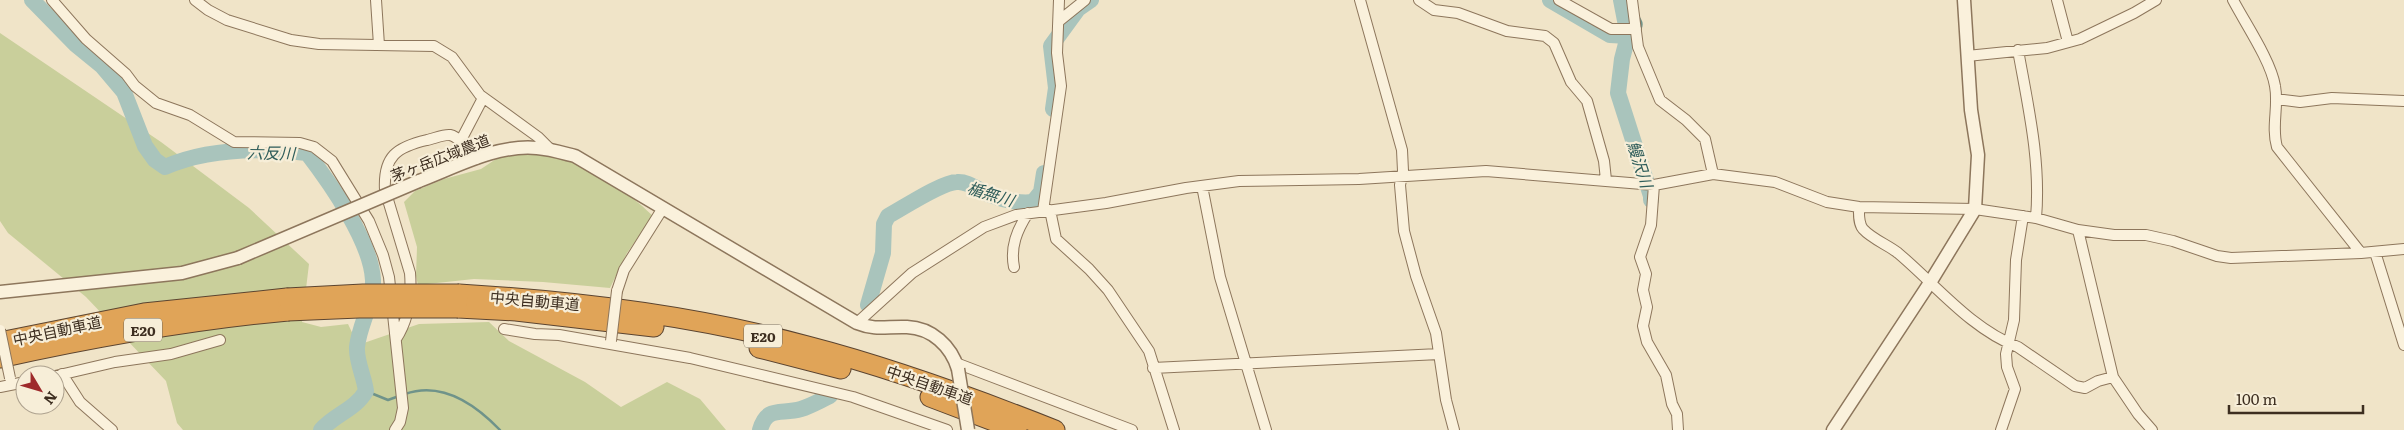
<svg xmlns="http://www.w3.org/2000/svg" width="2404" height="430" font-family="Literata,'Noto Sans JP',serif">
<rect width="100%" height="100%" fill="#f0e4c8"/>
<path fill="#c9cf9b" d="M 0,33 L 161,142 L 249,208 L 309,264 L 302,322 L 321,327 L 348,324 L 358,345 L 419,324 L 489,322 L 509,341 L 585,382 L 621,407 L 667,382 L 700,399 L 726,430 L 183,430 L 177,423 L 166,381 L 86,297 L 8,233 L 0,221 Z
M 527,153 C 536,154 546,153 554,156 C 591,166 626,190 653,216 L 627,253 L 610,288 L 543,282 L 474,279 L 418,285 L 416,276 L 417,247 L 404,202 L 415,191 L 444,179 L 481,169 L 502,155 Z"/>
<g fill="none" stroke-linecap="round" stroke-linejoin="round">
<path stroke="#6f938a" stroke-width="2.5" d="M 1637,15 C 1641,20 1643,24 1640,30
M 366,391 L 388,400 L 399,396
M 405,394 C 441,381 475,404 500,430"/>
<path stroke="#a9c4bc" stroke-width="16" d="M 32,0 L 75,44 L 102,66 L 124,92 L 145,146 L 155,160 L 165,167 C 208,148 261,148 307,153 C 330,183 371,241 373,280 C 374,302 359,325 357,347 C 356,361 364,376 366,391 C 355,410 335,414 321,430
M 1550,0 L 1610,35 L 1628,36
M 1621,0 L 1628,36 L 1622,59 L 1618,93 L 1651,196 L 1651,200
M 1053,109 L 1056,88 L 1051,46 L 1078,9 L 1091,0
M 868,305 L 883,253 L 884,224 L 888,216 C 903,208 942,182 957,182 C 968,181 978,190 988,194 C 1003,200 1018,204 1033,202 L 1041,192 L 1044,173
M 760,430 C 767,405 781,415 801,409 C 811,406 821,400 830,396"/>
<g stroke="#8d765c" stroke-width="12">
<path id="minor" d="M 52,0 L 86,39 L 126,74 L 135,86 L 156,103 L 190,115 L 234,142 L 300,143 L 314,147 L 332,161 L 369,221 L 383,255 L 389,277 L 403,408 L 400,422 L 395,430
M 195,0 L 208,10 L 227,20 L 291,40 L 319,44 L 434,46 L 452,57 L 480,95 L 538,137 L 551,150
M 376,0 L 379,45
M 1360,0 L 1402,150 L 1403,171 L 1400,185 L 1404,231 L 1416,276 L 1436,333 L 1446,400 L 1454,430
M 1419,0 L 1434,10 L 1458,13 L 1507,31 L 1545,36 L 1554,43 L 1571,82 L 1587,101 L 1604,161 L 1606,180
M 1559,0 L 1611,29 L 1636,29
M 1632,0 L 1638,47 L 1660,100 L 1686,120 L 1705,139 L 1713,174
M 2057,0 L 2068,42
M 2233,0 C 2245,23 2271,61 2275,86 C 2279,107 2271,126 2277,147 L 2361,253
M 1059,21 L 1085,0
M 2018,50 C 2028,106 2041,161 2036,218
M 1967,56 L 2047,48 L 2080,39 L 2134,13 L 2156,0
M 2276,99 L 2300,102 L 2332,98 L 2404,101
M 460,142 L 483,98
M 1654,185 L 1651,225 L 1640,257 L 1646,274 L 1643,290 L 1647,307 L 1643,326 L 1647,342 L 1666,375 L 1672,404 L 1677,414 L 1678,430
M 1202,186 L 1220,277 L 1266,430
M 1859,207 C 1859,213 1858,223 1863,229 C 1872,239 1888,245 1898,253 C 1936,285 1971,329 2018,347 L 2075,386 L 2085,388 L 2098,381 L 2113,377
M 1050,210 L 1056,239 L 1089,269 L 1108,290 L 1149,351 L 1174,430
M 1043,211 L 1061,86 L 1057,53 L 1059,0
M 2078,230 L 2114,235 L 2146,235 L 2173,241 L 2217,256 L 2231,258 L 2361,253 L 2404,249
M 2375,252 L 2404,345
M 1014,267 C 1010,247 1017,230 1028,213
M 617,291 L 624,270 L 663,208
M 857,323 L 912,273 L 984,227 L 1016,215 L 1106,203 L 1186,188 L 1239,181 L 1359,179 L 1486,171 L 1654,185 L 1713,174 L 1775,182 L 1827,202 L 1859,207 L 1975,209 L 2036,218 L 2078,230 L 2113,377 L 2138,414 L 2152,430
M 504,329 L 535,334 L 559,335 L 690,358 L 853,397 L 947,430
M 396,339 C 409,319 412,297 410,273 L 385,190 C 383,156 397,147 427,140 C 433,139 444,134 450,135 C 460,137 470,152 476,159
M 956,363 L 1132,430
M 1153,368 L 1439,354
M 62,374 L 80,402 L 112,430
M 55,376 L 115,362 L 171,354 L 220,340
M 0,387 L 25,382
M 2001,430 L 2015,389 L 2007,367 L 2006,354 L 2014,320 L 2016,260 L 2023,216"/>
</g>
<g stroke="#8d765c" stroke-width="15">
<path id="tertiary" d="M 419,181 C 456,167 497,144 537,148 C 550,149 563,153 575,156 L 857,323 C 877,331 887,326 907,327 C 932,328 951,346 958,369
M 0,292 L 182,273 L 238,258
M 1833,430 L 1931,281 L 1975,209 L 1978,155 L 1971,110 L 1964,0"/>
</g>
<g stroke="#5b4430" stroke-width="21">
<path id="motorway" d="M 459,294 C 576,301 694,315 807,346 C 892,368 974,398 1055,430
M 458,308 L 516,311 L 654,327
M 0,342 L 144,313 L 287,298
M 759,348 L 841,369
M 0,358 C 95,337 191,320 288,311
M 930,397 L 1017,430"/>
</g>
<use href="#minor" stroke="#faf1dc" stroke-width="10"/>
<use href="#tertiary" stroke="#faf1dc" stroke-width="12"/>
<use href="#motorway" stroke="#e0a458" stroke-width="19"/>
<g stroke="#8d765c" stroke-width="12" stroke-linecap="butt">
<path id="minor-bridge" d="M 0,330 L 10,378
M 611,341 L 617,291"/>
</g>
<g stroke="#8d765c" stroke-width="15" stroke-linecap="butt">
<path id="tertiary-bridge" d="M 238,258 L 419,181
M 958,369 L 968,430"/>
</g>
<g stroke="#5b4430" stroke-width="21" stroke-linecap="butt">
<path id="motorway-bridge" d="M 287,298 L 363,294 L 459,294
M 288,311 L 359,308 L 458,308"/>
</g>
<use href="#minor-bridge" stroke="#faf1dc" stroke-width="10"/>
<use href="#tertiary-bridge" stroke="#faf1dc" stroke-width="12"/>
<use href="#motorway-bridge" stroke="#e0a458" stroke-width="19"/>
</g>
<g text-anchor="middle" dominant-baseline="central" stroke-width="4.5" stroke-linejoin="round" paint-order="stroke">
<g fill="#f7eed8" stroke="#756857" stroke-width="1">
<rect x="124" y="318.5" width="38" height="23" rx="4"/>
<rect x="744" y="324.5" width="38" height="23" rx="4"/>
</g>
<g font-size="14" font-weight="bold" fill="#3d2e20">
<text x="143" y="330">E20</text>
<text x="763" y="336">E20</text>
</g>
<g font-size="15" fill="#3d2e20" stroke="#f7eed8">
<text transform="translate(440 157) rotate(-21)">茅ヶ岳広域農道</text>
<text transform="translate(535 300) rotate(5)">中央自動車道</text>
<text transform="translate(57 330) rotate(-12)">中央自動車道</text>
<text transform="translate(930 384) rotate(19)">中央自動車道</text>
</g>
<g font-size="16" font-style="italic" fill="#2f5d5a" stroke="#f7eed8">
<text transform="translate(271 152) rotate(1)">六反川</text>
<text transform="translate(1641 164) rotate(72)">鰻沢川</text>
<text transform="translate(991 193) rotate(17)">楯無川</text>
</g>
</g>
<g transform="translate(40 390) rotate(128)"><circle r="24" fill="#f7eed8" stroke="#ada18e"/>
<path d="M0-4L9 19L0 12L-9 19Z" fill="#9e2a2b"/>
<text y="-8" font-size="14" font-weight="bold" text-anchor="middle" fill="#3d2e20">N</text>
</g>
<path d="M2229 405v8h134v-8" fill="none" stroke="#3d2e20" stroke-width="2.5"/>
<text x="2236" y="405" font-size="15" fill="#3d2e20" stroke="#f7eed8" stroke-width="4" paint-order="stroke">100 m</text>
</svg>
